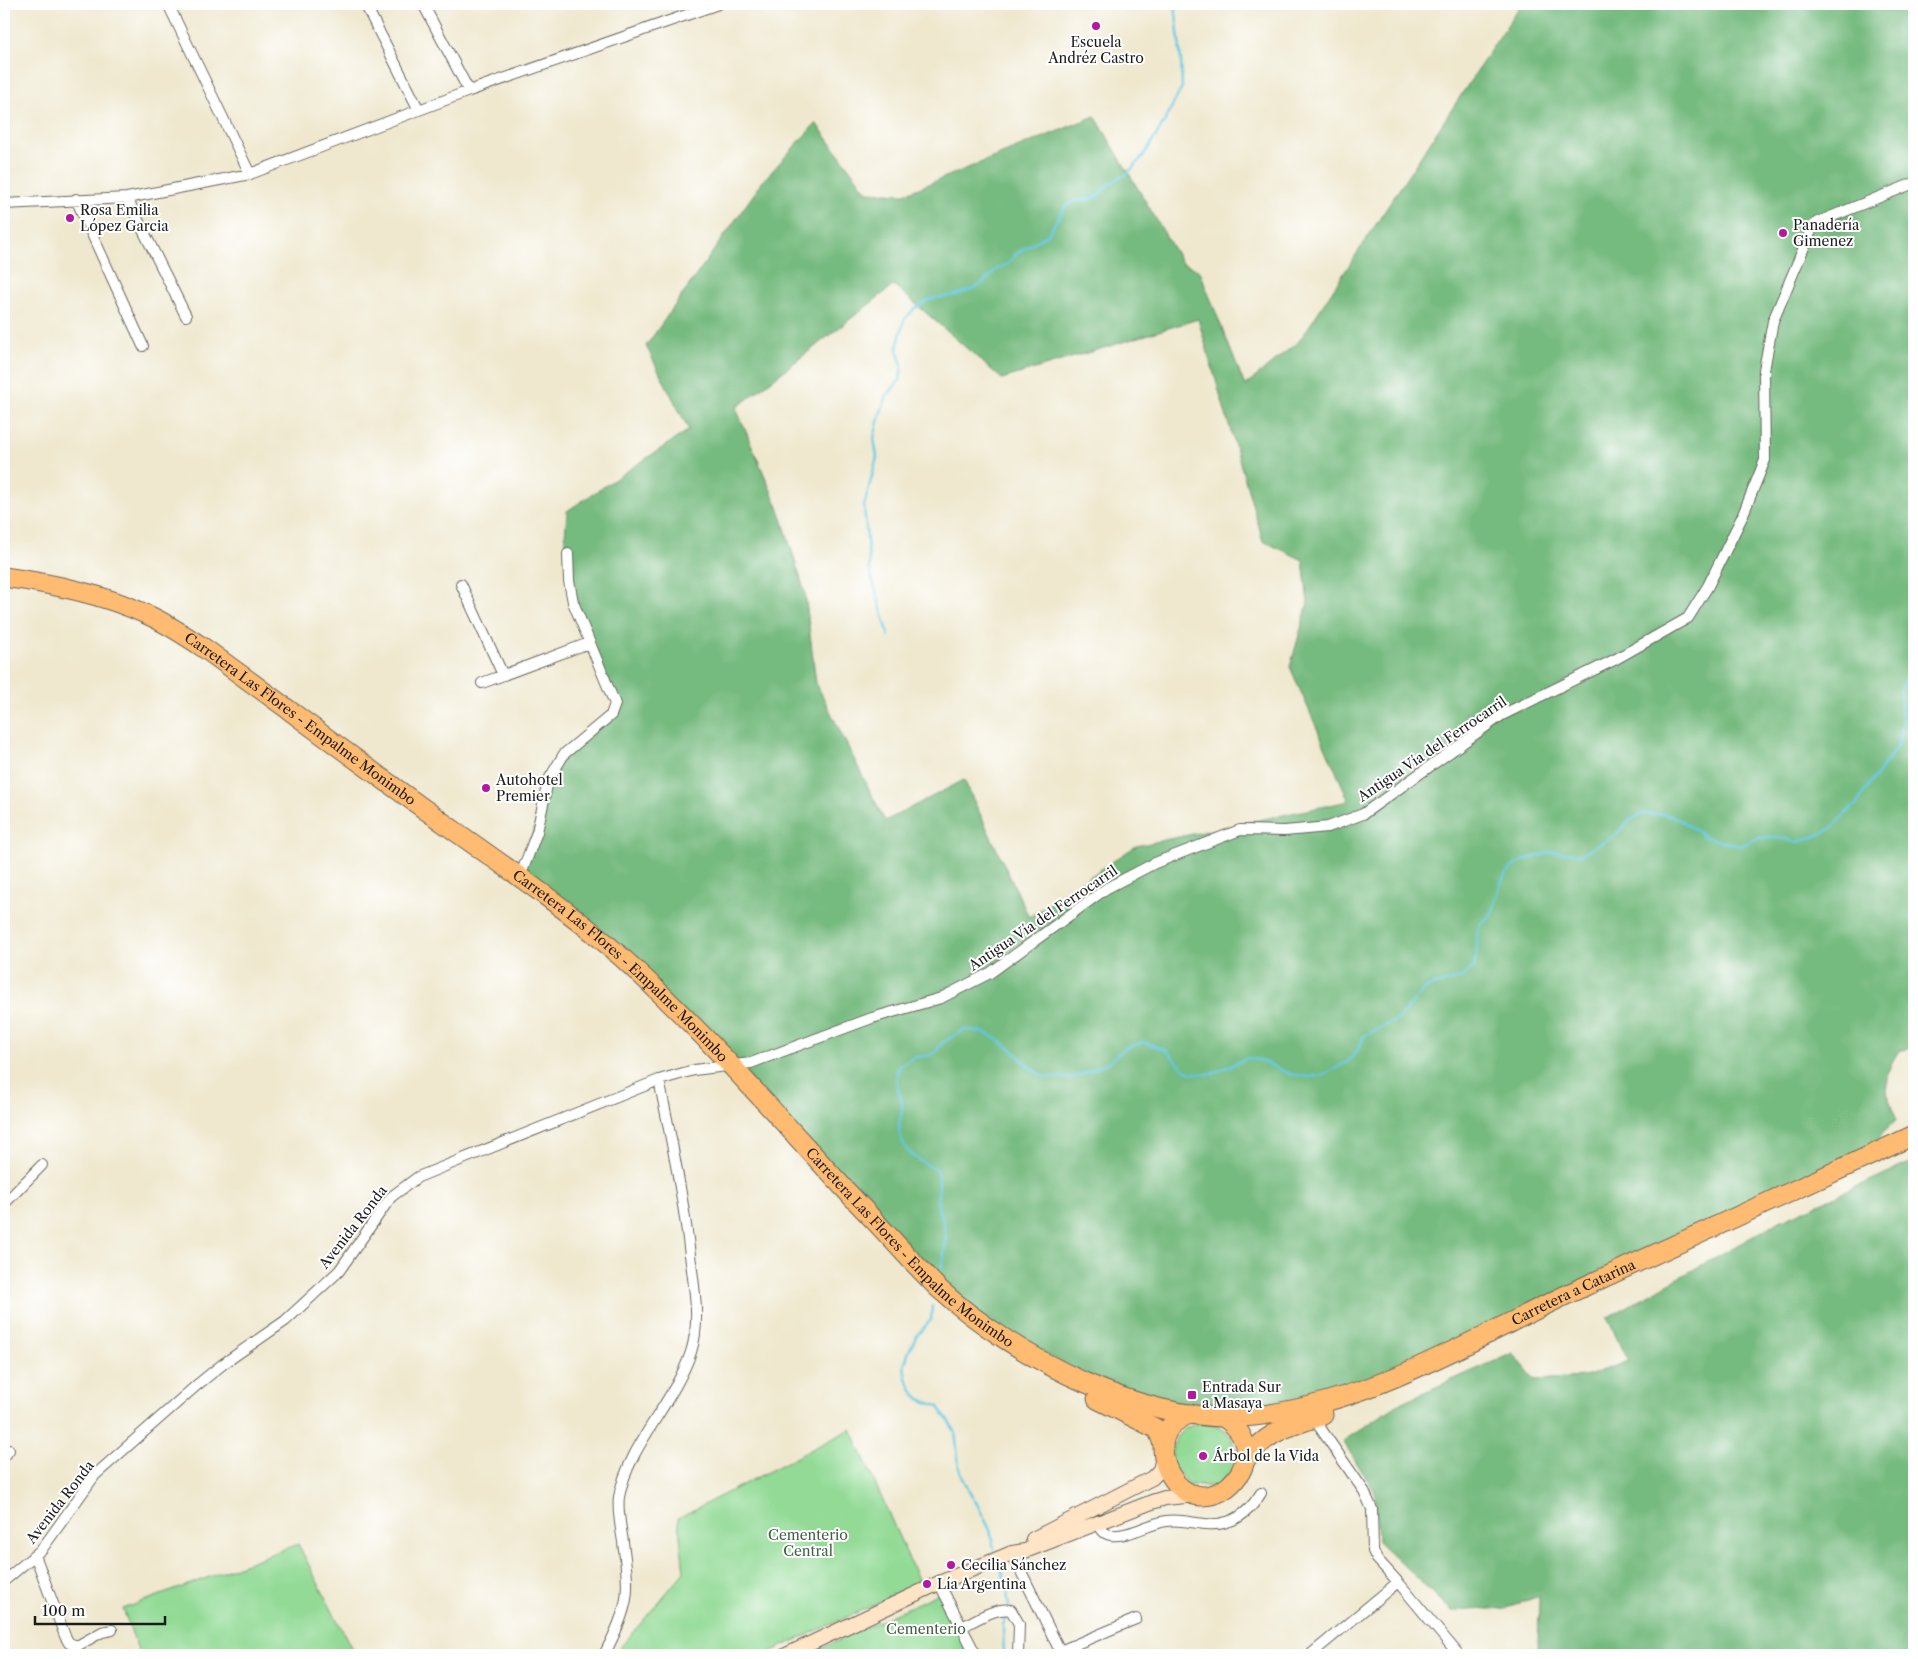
<svg xmlns="http://www.w3.org/2000/svg" width="1918" height="1659" font-family="'Libre Caslon Text',serif">
<rect width="100%" height="100%" fill="#fff"/>
<filter id="ink" filterUnits="userSpaceOnUse"><feTurbulence type="fractalNoise" baseFrequency=".02" numOctaves="2"/><feDisplacementMap in="SourceGraphic" scale="10" xChannelSelector="R" yChannelSelector="G"/><feConvolveMatrix kernelMatrix="1 2 1 2 8 2 1 2 1" color-interpolation-filters="sRGB"/></filter>
<filter id="wash" filterUnits="userSpaceOnUse"><feTurbulence type="fractalNoise" baseFrequency=".0096" numOctaves="4" result="noise"/><feDisplacementMap in="SourceGraphic" scale="20" xChannelSelector="R" yChannelSelector="G"/><feGaussianBlur stdDeviation="1.12" result="paint"/><feColorMatrix in="noise" values="0 0 0 0 0 0 0 0 0 0 0 0 0 0 0 0 0 1.4 0 .05"/><feComposite in="paint" operator="in"/></filter>
<g filter="url(#wash)">
<rect width="100%" height="100%" fill="#efe8cf"/>
<path fill="#92da95" stroke="#577b58" d="M 1201,1423 C 1231,1424 1237,1441 1235,1467 L 1216,1487 L 1189,1485 L 1171,1464 C 1173,1440 1176,1428 1201,1423 Z
M 851,1429 L 920,1584 L 763,1655 L 614,1655 L 684,1572 L 678,1518 Z
M 298,1544 L 355,1655 L 140,1655 L 123,1609 Z
M 939,1593 L 970,1655 L 808,1655 Z"/>
<path fill="#75ba7e" stroke="#486b4d" fill-rule="evenodd" d="M 1521,4 L 1914,4 L 1914,1047 L 1899,1051 C 1880,1077 1886,1094 1897,1120 L 1884,1131 L 1877,1143 L 1490,1333 L 1298,1409 L 1162,1409 L 990,1329 L 693,1026 L 520,877 L 548,781 L 564,754 L 597,728 L 615,704 L 573,602 L 565,537 L 567,511 L 689,430 L 646,346 L 763,181 L 816,123 L 867,192 L 904,194 L 1095,116 L 1182,263 L 1199,270 L 1245,386 L 1300,340 ZM 894,285 L 1002,379 L 1198,319 L 1263,541 L 1303,560 L 1308,603 L 1290,667 L 1349,801 L 1136,846 L 1029,917 L 964,780 L 885,821 L 816,683 L 805,593 L 780,512 L 736,408 Z
M 1914,1161 L 1914,1655 L 1538,1655 L 1539,1596 L 1507,1608 L 1452,1611 L 1378,1541 L 1375,1492 L 1343,1441 L 1402,1402 L 1513,1353 L 1535,1380 L 1585,1377 L 1629,1361 L 1607,1318 L 1780,1221 Z"/>
<g fill="none" stroke-linecap="round" stroke-linejoin="round">
<path stroke="#63c7e1" stroke-width="2.5" d="M 889,636 L 870,571 L 864,506 L 877,457 L 874,438 L 880,414 L 887,395 L 900,380 L 902,366 L 897,348 L 904,320 L 914,309 L 930,299 L 956,295 L 971,290 L 983,283 L 998,268 L 1008,264 L 1017,253 L 1048,234 L 1065,207 L 1074,201 L 1092,199 L 1099,195 L 1110,183 L 1127,174 L 1144,155 L 1162,126 L 1182,87 L 1181,60 L 1175,4
M 938,1277 C 945,1258 949,1235 941,1215 C 941,1212 939,1211 938,1208 C 935,1197 943,1186 936,1169 C 916,1160 898,1149 899,1123 C 900,1116 903,1112 902,1104 C 899,1087 893,1085 899,1066 L 915,1057 L 928,1056 L 936,1052 L 942,1043 L 964,1030 L 970,1030 L 983,1032 L 995,1038 L 1011,1049 L 1033,1070 L 1045,1077 L 1068,1078 L 1081,1075 L 1109,1062 L 1125,1048 L 1143,1042 L 1166,1050 L 1183,1068 L 1191,1073 L 1212,1074 L 1247,1058 L 1260,1060 L 1290,1074 L 1308,1077 L 1324,1075 L 1347,1062 L 1358,1050 L 1364,1036 L 1399,1019 L 1422,992 L 1428,987 L 1461,978 L 1474,967 L 1477,952 L 1477,936 L 1479,926 L 1492,913 L 1500,886 L 1505,875 L 1514,866 L 1527,859 L 1552,852 L 1582,854 L 1613,837 L 1632,819 L 1641,814 L 1661,814 L 1672,816 L 1685,823 L 1705,837 L 1741,846 L 1753,840 L 1766,837 L 1775,837 L 1797,842 L 1813,837 L 1831,829 L 1850,809 L 1857,805 L 1864,792 L 1897,747 L 1903,726 L 1900,692 L 1906,678 L 1914,673
M 932,1306 L 931,1320 L 917,1335 L 909,1351 L 904,1366 L 906,1378 L 913,1392 L 920,1399 L 939,1407 L 955,1431 L 959,1468 L 968,1489 L 977,1504 L 990,1530 L 994,1549
M 1000,1565 L 1006,1584 L 1009,1606
M 1004,1655 L 1003,1625 L 1007,1613"/>
</g>
</g>
<g filter="url(#ink)">
<g fill="none" stroke-linecap="round" stroke-linejoin="round">
<g stroke="#66635b" stroke-width="12">
<path id="street" d="M 168,4 L 250,174
M 365,4 L 419,110
M 423,4 L 469,91
M 127,198 L 186,316
M 76,199 L 143,346
M 4,204 L 127,198 L 250,174 L 469,91 L 718,4
M 461,584 L 503,675
M 482,683 L 589,643
M 520,877 L 537,832 L 548,781 L 564,754 L 611,715 L 615,704 L 573,602 L 569,581 L 568,554
M 4,1204 L 42,1165
M 1314,1419 L 1364,1491 L 1372,1509 L 1373,1551 L 1377,1559 L 1398,1582 L 1459,1655
M 4,1457 L 9,1450
M 1098,1522 C 1101,1529 1103,1534 1111,1535 C 1129,1537 1148,1524 1166,1521 C 1186,1518 1207,1529 1227,1522 C 1242,1518 1253,1506 1261,1493
M 1012,1553 L 1062,1655
M 35,1555 L 65,1636 L 69,1643 L 77,1646 L 102,1632 L 112,1630
M 4,1581 L 42,1549 L 95,1475 L 197,1385 L 223,1364 L 285,1321 L 339,1271 L 391,1197 L 418,1177 L 659,1080 L 694,1070 L 751,1063 L 872,1018 L 941,998 L 990,973 L 1107,888 L 1155,863 L 1240,830 L 1285,831 L 1328,827 L 1363,814 L 1502,715 L 1616,659 L 1688,618 L 1708,586 L 1742,517 L 1765,460 L 1764,370 L 1773,321 L 1813,226 L 1818,222 L 1914,183
M 939,1583 L 976,1655
M 960,1628 C 974,1621 995,1607 1011,1610 L 1019,1624 L 1018,1655
M 1060,1651 L 1136,1619
M 604,1655 C 613,1638 623,1618 626,1599 C 629,1581 625,1560 623,1542 C 621,1528 617,1511 619,1497 C 627,1448 675,1401 691,1352 C 701,1321 694,1287 690,1255 C 683,1196 671,1138 659,1080
M 1310,1655 L 1398,1582"/>
</g>
<g stroke="#66635b" stroke-width="16">
<path id="secondary" d="M 1033,1539 L 1152,1478 L 1160,1470 L 1163,1457
M 786,1655 L 939,1583 L 1012,1553 L 1025,1551 L 1152,1502 L 1165,1498 L 1196,1495"/>
</g>
<g stroke="#66635b" stroke-width="21">
<g id="highway">
<path id="s1" d="M 4,577 C 53,584 103,594 148,615 C 168,624 186,636 204,648 C 284,706 364,766 445,824 C 498,862 552,898 602,940 C 693,1018 771,1110 853,1198 C 872,1218 891,1238 909,1258 C 919,1268 928,1278 938,1288 C 1016,1358 1146,1427 1254,1416 C 1367,1404 1467,1342 1568,1294 C 1683,1241 1799,1189 1914,1135"/>
<path d="M 1097,1399 L 1155,1428 L 1159,1433 L 1163,1444"/>
<path d="M 1190,1414 C 1174,1420 1163,1430 1163,1447 C 1163,1461 1167,1472 1176,1483 C 1213,1525 1281,1454 1223,1417"/>
<path d="M 1246,1459 C 1271,1428 1288,1428 1323,1415"/>
</g>
</g>
<use href="#street" stroke="#fff" stroke-width="10"/>
<use href="#secondary" stroke="#ffe4c6" stroke-width="14"/>
<use href="#highway" stroke="#ffbb71" stroke-width="19"/>
</g>
</g>
<g fill="#b5179e" stroke="#fff" stroke-width="2">
<circle cx="1096" cy="26" r="5"/>
<circle cx="70" cy="218" r="5"/>
<circle cx="1783" cy="233" r="5"/>
<circle cx="486" cy="788" r="5"/>
<rect x="1187" y="1390" width="10" height="10" rx="2.5"/>
<circle cx="1203" cy="1456" r="5"/>
<circle cx="951" cy="1565" r="5"/>
<circle cx="927" cy="1584" r="5"/>
</g>
<g text-anchor="middle" dominant-baseline="central" stroke-width="4" stroke-linejoin="round" paint-order="stroke">
<g font-size="14" fill="#1c1c1c" stroke="#fff" text-anchor="start">
<text x="1096" y="42" text-anchor="middle">Escuela<tspan x="1096" dy="16">Andréz Castro</tspan></text>
<text x="80" y="210">Rosa Emilia<tspan x="80" dy="16">López Garcia</tspan></text>
<text x="1793" y="225">Panadería<tspan x="1793" dy="16">Gimenez</tspan></text>
<text x="496" y="780">Autohotel<tspan x="496" dy="16">Premier</tspan></text>
<text x="1202" y="1387">Entrada Sur<tspan x="1202" dy="16">a Masaya</tspan></text>
<text x="1213" y="1456">Árbol de la Vida</text>
<text x="961" y="1565">Cecilia Sánchez</text>
<text x="937" y="1584">Lía Argentina</text>
</g>
<g font-size="14" fill="#1c1c1c" stroke="#fff">
<text stroke="none"><textPath href="#s1" startOffset="334">Carretera Las Flores - Empalme Monimbo</textPath></text>
<text transform="translate(1432 749) rotate(-34)">Antigua Vía del Ferrocarril</text>
<text transform="translate(1043 918) rotate(-34)">Antigua Vía del Ferrocarril</text>
<text stroke="none"><textPath href="#s1" startOffset="739">Carretera Las Flores - Empalme Monimbo</textPath></text>
<text transform="translate(353 1227) rotate(-52)">Avenida Ronda</text>
<text stroke="none"><textPath href="#s1" startOffset="1144">Carretera Las Flores - Empalme Monimbo</textPath></text>
<text stroke="none"><textPath href="#s1" startOffset="1886">Carretera a Catarina</textPath></text>
<text transform="translate(60 1502) rotate(-52)">Avenida Ronda</text>
</g>
<g font-size="14" fill="#455e46" stroke="#fff">
<text x="808" y="1535">Cementerio<tspan x="808" dy="16">Central</tspan></text>
<text x="926" y="1629">Cementerio</text>
</g>
</g>
<rect width="1918" height="1659" fill="none" stroke="#fff" stroke-width="20"/>
<path d="M35 1616v8h130v-8" fill="none" stroke="#1c1c1c" stroke-width="2.5"/>
<text x="42" y="1616" font-size="15" fill="#1c1c1c" stroke="#ffffff" stroke-width="4" paint-order="stroke">100 m</text>
</svg>
